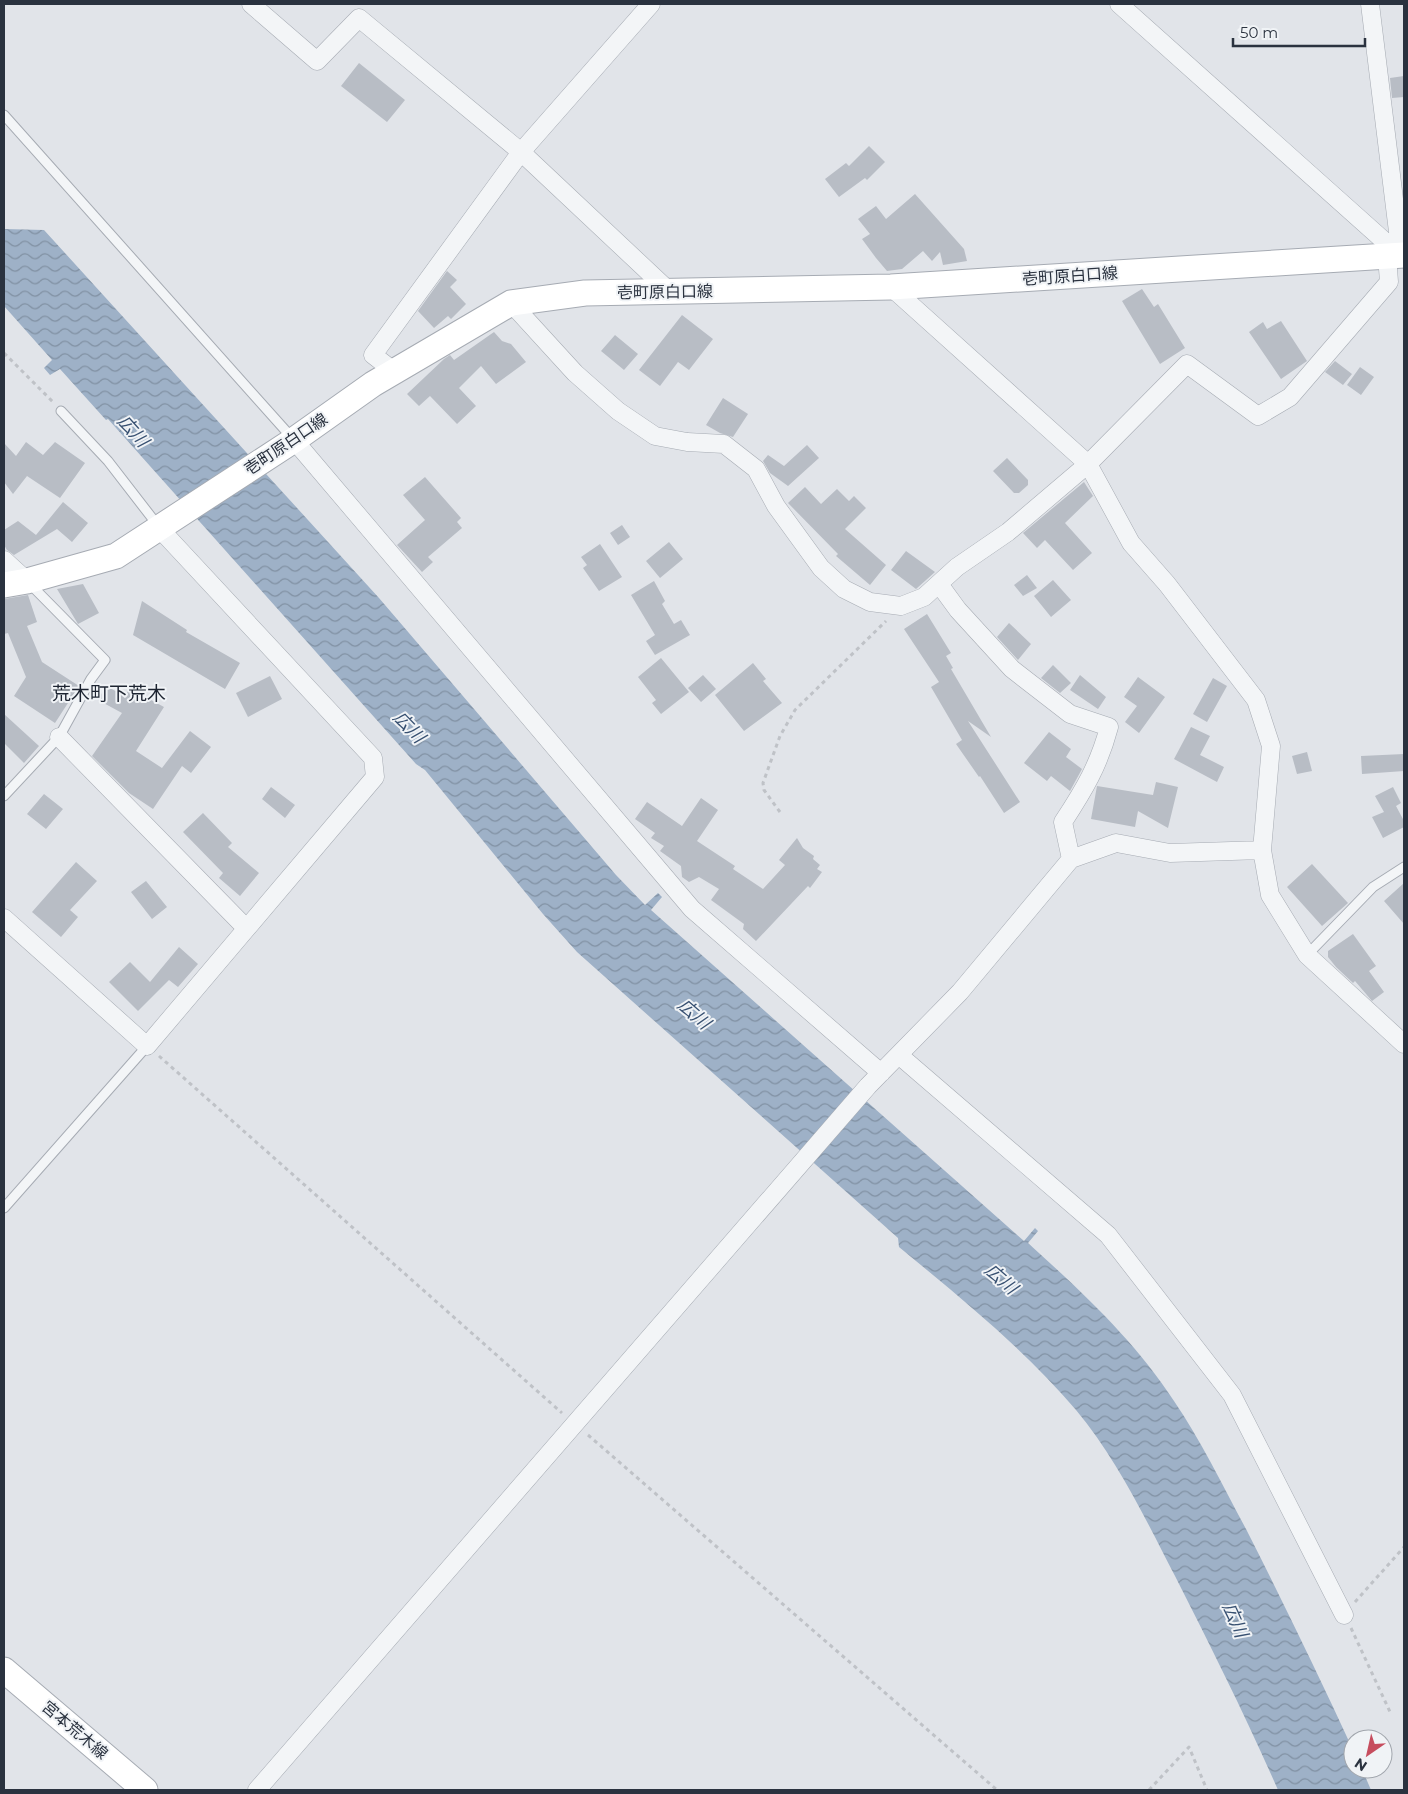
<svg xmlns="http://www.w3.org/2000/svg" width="1408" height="1794" font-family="Montserrat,'Noto Sans JP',sans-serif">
<defs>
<pattern id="water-waves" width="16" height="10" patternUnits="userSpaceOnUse" patternTransform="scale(1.25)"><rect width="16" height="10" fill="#9eb1c7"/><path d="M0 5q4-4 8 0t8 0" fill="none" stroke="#8191a3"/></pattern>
</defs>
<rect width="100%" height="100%" fill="#e1e4e9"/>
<path fill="url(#water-waves)" d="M 4,229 L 44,230 L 379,598 L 616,875 L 645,905 L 658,893 L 662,897 L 651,910 L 1024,1241 L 1035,1228 L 1038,1231 L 1028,1243 C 1081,1291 1135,1341 1174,1401 C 1201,1441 1223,1486 1246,1529 C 1283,1602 1319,1676 1353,1750 L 1353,1769 L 1362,1769 L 1371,1790 L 1278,1790 C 1246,1717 1211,1647 1175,1576 C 1146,1520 1117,1459 1076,1410 C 1024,1349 961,1298 899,1247 L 898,1238 L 577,952 L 543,914 L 425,770 L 416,764 L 108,419 L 106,420 L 60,369 L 50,375 L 44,368 L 52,360 L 4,306 Z"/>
<path fill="#b8bdc5" d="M 359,63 L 405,100 L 387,122 L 341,86 Z
M 1404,76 L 1404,97 L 1392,98 L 1390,78 Z
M 869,146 L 885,162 L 867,180 L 865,178 L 839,197 L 825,179 L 846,163 L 849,166 Z
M 915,194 L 964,249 L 967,261 L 943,265 L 940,252 L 932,261 L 923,251 L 902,269 L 887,271 L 876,258 L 862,239 L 870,234 L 858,219 L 876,206 L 886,219 Z
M 447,271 L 457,280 L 450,287 L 466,304 L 451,319 L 448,316 L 434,328 L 418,311 Z
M 1142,289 L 1154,307 L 1158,304 L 1185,348 L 1160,364 L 1122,301 Z
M 682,315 L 713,339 L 689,370 L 678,362 L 660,386 L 639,370 Z
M 1281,321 L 1307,361 L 1281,379 L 1249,332 L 1263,322 L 1267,329 Z
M 494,332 L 502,341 L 511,344 L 526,362 L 496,384 L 481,366 L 459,388 L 476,406 L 457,424 L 430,396 L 419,406 L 407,394 L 444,359 L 450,355 L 454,360 Z
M 615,335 L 638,354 L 624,370 L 601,351 Z
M 1335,361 L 1352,374 L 1343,385 L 1325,372 Z
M 1360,367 L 1374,377 L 1361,395 L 1347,385 Z
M 723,398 L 748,414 L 733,437 L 720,433 L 706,425 Z
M 26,442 L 43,455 L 55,442 L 85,463 L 60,498 L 27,476 L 13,494 L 4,482 L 4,443 L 16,456 Z
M 807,445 L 819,458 L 788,486 L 770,473 L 763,461 L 768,455 L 784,466 Z
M 1007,458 L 1028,480 L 1028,485 L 1019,493 L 1014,493 L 993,471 Z
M 425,477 L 461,518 L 457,522 L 462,528 L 428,557 L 433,562 L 422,572 L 397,545 L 425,520 L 403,495 Z
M 1084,482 L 1093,496 L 1065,523 L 1092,553 L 1073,570 L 1045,540 L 1037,548 L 1023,533 Z
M 805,487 L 821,504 L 837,489 L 849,501 L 854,496 L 866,508 L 845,529 L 886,565 L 870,585 L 836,556 L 838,554 L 788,503 Z
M 63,502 L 88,523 L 72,542 L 57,529 L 14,555 L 7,550 L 4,545 L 4,530 L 18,521 L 36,535 Z
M 622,525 L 630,537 L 618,545 L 610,533 Z
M 669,542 L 683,559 L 660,578 L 646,561 Z
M 600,544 L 622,577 L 599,591 L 583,568 L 587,565 L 581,557 Z
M 906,551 L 935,572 L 916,589 L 891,570 Z
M 1027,575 L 1037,588 L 1023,596 L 1014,585 Z
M 1053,580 L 1071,600 L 1051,617 L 1034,596 Z
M 654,581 L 665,601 L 662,604 L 674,624 L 681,620 L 690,635 L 655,655 L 646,641 L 655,635 L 631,595 Z
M 83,584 L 99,613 L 78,624 L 57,589 Z
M 28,595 L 37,622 L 27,626 L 42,662 L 79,686 L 55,723 L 14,696 L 26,677 L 8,633 L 4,634 L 4,599 Z
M 142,601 L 187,630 L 186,632 L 240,663 L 225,689 L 133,635 Z
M 927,614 L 951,653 L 946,656 L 953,668 L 951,669 L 991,737 L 968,721 L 1020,802 L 1004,813 L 980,776 L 979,777 L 956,744 L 962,740 L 931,687 L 939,682 L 904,629 Z
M 1009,623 L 1031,644 L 1018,660 L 997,637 Z
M 661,658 L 689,692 L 661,714 L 652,703 L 656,700 L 638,677 Z
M 753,663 L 766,679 L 763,681 L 782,703 L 744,731 L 715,695 Z
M 1053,665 L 1071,683 L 1060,693 L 1041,678 Z
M 703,675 L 716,689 L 701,702 L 688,688 Z
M 1080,675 L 1106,697 L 1098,709 L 1070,690 Z
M 270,676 L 282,699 L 248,717 L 236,693 Z
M 1138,677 L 1165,697 L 1139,733 L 1125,722 L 1137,706 L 1124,697 Z
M 1213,678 L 1227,686 L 1207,722 L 1193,714 Z
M 106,686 L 125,696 L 129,688 L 164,707 L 136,751 L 162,768 L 190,731 L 211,747 L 191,773 L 182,766 L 153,809 L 129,793 L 92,756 L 122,713 L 98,700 Z
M 4,714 L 39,746 L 24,763 L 4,743 Z
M 1191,727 L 1210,736 L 1200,755 L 1224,767 L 1217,782 L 1174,759 Z
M 1049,732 L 1071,749 L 1066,757 L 1082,769 L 1070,791 L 1051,776 L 1047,781 L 1024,763 Z
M 1307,752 L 1312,771 L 1297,774 L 1292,756 Z
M 1404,754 L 1404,771 L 1362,774 L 1361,756 Z
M 1156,782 L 1178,787 L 1168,828 L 1138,811 L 1135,827 L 1091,819 L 1097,786 L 1153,795 Z
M 271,787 L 295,805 L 285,818 L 262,799 Z
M 1393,787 L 1401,803 L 1396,806 L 1404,821 L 1404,827 L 1383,838 L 1372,817 L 1384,812 L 1375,796 Z
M 44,794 L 63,809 L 46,829 L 27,814 Z
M 701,798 L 718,810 L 697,841 L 735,866 L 733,869 L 763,889 L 785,865 L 779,860 L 797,838 L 803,848 L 814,856 L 813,859 L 820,865 L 817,869 L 822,872 L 810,888 L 808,886 L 756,941 L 743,929 L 744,924 L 711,900 L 719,889 L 699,877 L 689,882 L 682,877 L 681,866 L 660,851 L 664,846 L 651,838 L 655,833 L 635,819 L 647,802 L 682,826 Z
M 203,813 L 232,843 L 228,847 L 259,873 L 240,896 L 219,878 L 223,873 L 183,832 Z
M 76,862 L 97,881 L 70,910 L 78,917 L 61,937 L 32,912 Z
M 1312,864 L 1348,903 L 1322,926 L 1287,887 Z
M 146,881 L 167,907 L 152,919 L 131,892 Z
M 1404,883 L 1404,924 L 1384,901 Z
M 1353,934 L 1376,966 L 1369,971 L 1384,992 L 1372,1001 L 1355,981 L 1353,983 L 1336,967 L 1328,957 L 1328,951 Z
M 179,947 L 198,964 L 178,987 L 169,980 L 138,1011 L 109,982 L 130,962 L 150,982 Z"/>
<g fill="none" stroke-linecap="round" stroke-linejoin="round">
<g stroke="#a6abb3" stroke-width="11">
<path id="lane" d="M 4,115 L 294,440
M 61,411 L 108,461 L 159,527
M 4,796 L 59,737 L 91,679 L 105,660 L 29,583
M 1307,955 L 1373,887 L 1404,867
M 4,1208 L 147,1046"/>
</g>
<g stroke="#a6abb3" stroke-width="19">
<path id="street" d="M 251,4 L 317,61 L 359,18 L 521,152 L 670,292
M 1119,4 L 1401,256
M 1370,4 L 1401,256
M 891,287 L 1088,464 L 1131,543 L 1167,584 L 1256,700 L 1271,746 L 1262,850 L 1270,895 L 1307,955 L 1404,1044
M 511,303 L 575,373 L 618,411 L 655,436 L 687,442 L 724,444 L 756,469 L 776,506 L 821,568 L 844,589 L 870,602 L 901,606 L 924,597 L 957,567 L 1008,532 L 1088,464 L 1187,364 L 1258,416 L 1290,397 L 1389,282 L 1387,255
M 395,372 L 373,355 L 521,152 L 651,4
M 294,440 L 692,909 L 881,1073
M 4,560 L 27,581
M 939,584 L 958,610 L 1012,669 L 1070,714 L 1109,727 C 1099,765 1084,790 1063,822 L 1071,859
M 59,737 L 246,928
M 4,918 L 147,1046 L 375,777 L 373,758 L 159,528
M 900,1056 L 1108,1235 L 1232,1395 L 1344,1615
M 257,1790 L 868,1086 L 960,992 L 1071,859 L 1116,843 L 1170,853 L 1262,850"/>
</g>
<g stroke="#a6abb3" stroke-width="27">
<path id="secondary" d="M 4,585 L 27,581 L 116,556 L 294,440 L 373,384 L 511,303 L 585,293 L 891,287 L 1404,255
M 4,1670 L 145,1790"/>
</g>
<path stroke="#bfc2c7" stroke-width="3" stroke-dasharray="4 4" stroke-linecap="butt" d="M 4,353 L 54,403
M 780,812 L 764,790 L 763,783 L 780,736 L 795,710 L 886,621
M 159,1056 L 562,1413
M 588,1435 L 997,1790
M 1355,1602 L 1404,1547
M 1351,1628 L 1391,1714
M 1149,1790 L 1189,1747 L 1207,1790"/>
<use href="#lane" stroke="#f3f5f7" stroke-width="9"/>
<use href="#street" stroke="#f3f5f7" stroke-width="18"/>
<use href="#secondary" stroke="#fff" stroke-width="25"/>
</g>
<g text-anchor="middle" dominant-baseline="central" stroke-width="4" stroke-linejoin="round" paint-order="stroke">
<g font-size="16" fill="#2a323f" stroke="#f0f3f6">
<text transform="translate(1070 276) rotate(-4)">壱町原白口線</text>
<text transform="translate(665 292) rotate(-1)">壱町原白口線</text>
<text transform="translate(286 444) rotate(-34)">壱町原白口線</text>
<text transform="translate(75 1730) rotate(40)">宮本荒木線</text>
</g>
<g font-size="18" font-style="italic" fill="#375071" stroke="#f0f3f6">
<text transform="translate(133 431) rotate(48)">広川</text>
<text transform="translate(409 727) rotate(46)">広川</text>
<text transform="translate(694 1014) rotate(41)">広川</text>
<text transform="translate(1001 1279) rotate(41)">広川</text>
<text transform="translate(1235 1620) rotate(66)">広川</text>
</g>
<g font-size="19" fill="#1c2330" stroke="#f0f3f6">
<text x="109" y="693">荒木町下荒木</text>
</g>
</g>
<rect width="1408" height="1794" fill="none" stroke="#2a323f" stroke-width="10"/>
<g transform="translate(1368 1754) rotate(214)"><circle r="24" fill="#f0f3f6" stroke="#a1a6ad"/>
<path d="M0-4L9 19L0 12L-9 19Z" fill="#c64d5e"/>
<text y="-8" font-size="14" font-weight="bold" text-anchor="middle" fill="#2a323f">N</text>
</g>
<path d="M1233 38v8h132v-8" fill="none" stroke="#2a323f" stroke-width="2.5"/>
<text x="1240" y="38" font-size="15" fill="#2a323f" stroke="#f0f3f6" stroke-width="4" paint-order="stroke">50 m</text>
</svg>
